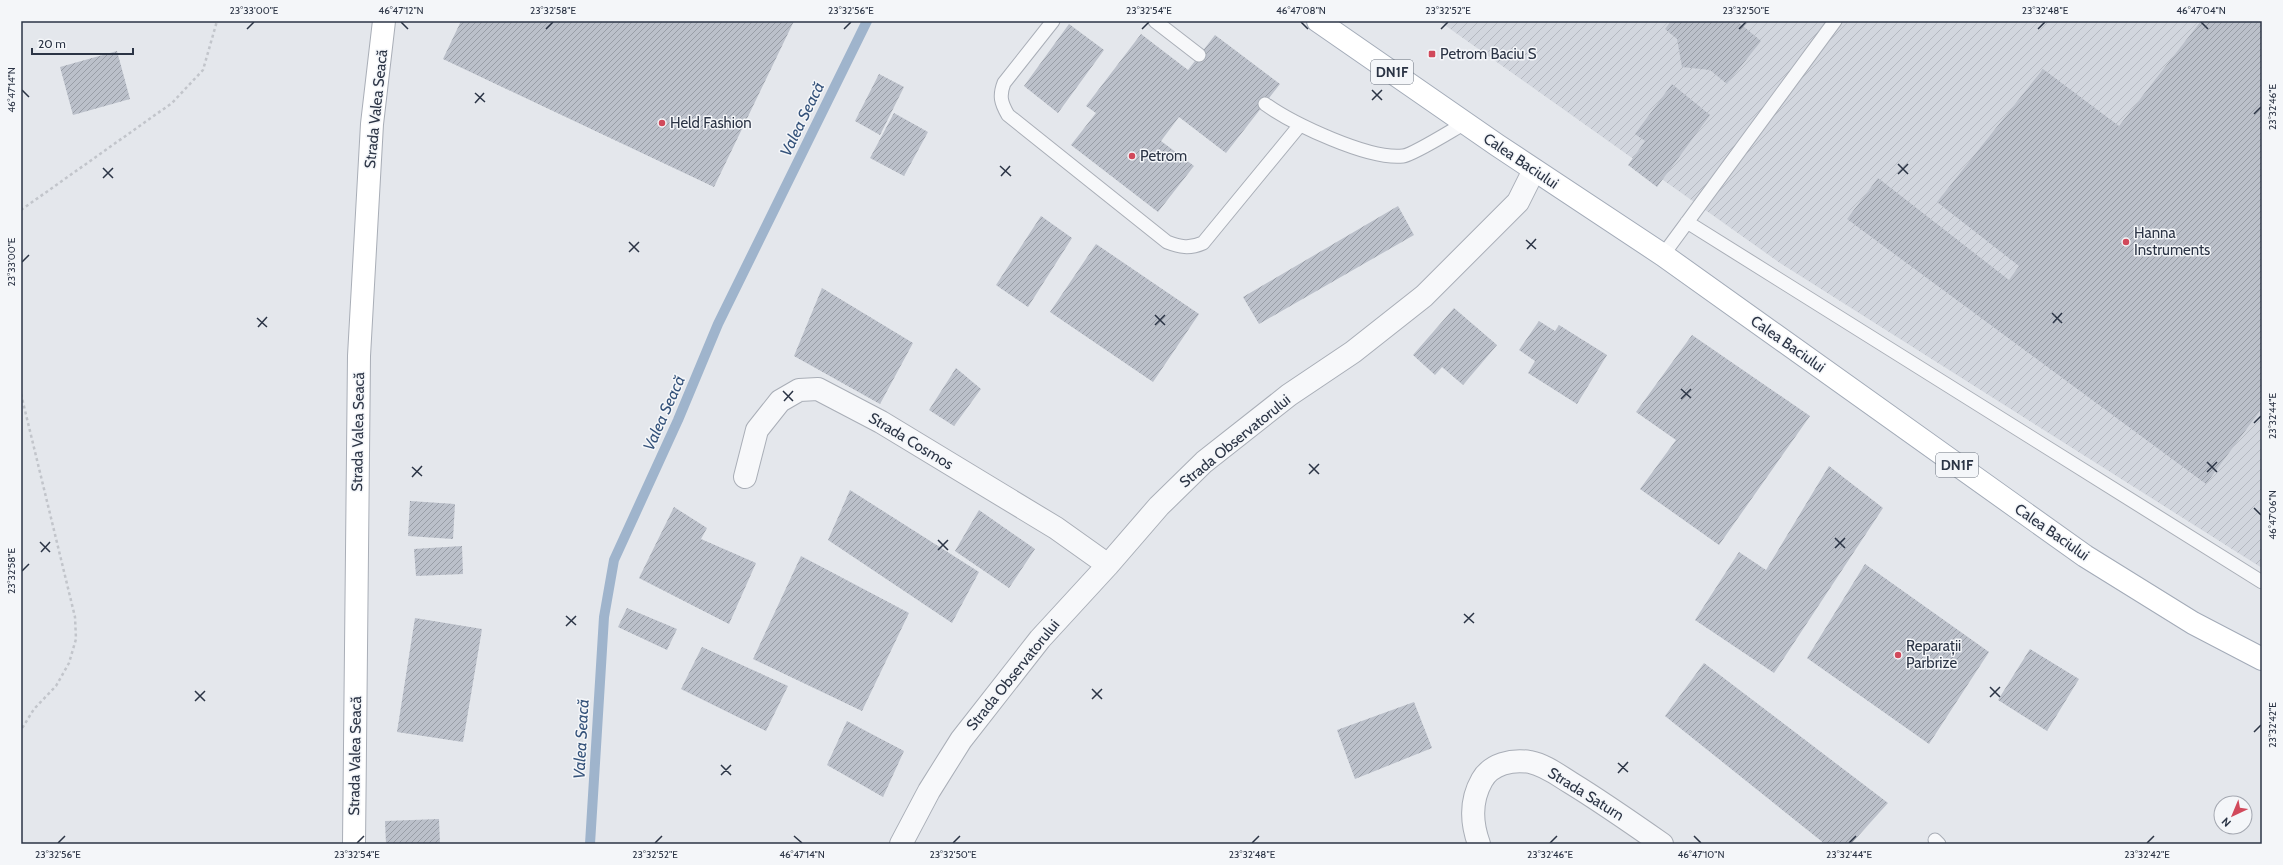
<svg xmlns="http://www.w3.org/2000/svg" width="2283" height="865" font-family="Cabin,sans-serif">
<defs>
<pattern id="industrial-furrows" width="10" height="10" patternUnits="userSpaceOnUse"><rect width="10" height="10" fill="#d2d6de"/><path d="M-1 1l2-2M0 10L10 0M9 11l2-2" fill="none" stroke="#b4b8c0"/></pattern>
<pattern id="building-hatch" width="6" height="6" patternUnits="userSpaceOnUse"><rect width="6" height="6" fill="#bbc0ca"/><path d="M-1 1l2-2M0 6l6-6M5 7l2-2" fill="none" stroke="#989da6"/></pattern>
</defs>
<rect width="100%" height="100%" fill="#e4e7ec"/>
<path fill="url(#industrial-furrows)" d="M 1439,21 L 2262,21 L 2262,568 L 1780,263 Z"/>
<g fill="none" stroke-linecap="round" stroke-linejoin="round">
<path stroke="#9fb4cc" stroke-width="10" d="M 590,844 L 604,617 L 614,560 L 678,420 L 718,324 L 867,21"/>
</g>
<path fill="url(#building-hatch)" d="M 461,21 L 794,21 L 714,187 L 443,59 Z
M 1671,21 L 1737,21 L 1761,41 L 1727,84 L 1710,70 L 1682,67 L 1677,39 L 1665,29 Z
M 2201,21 L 2262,21 L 2262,408 L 2206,484 L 1847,219 L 1878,178 L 2009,280 L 2019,266 L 1937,202 L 2043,69 L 2119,126 Z
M 1069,24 L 1104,50 L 1058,113 L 1024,86 Z
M 1141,34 L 1188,70 L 1215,35 L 1280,84 L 1226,153 L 1179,117 L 1161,141 L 1194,166 L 1158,212 L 1071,145 L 1096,113 L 1086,106 Z
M 117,51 L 130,99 L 73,115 L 60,67 Z
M 879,74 L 904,87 L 880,135 L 855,121 Z
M 1672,84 L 1710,115 L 1657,187 L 1628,165 L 1645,141 L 1635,134 Z
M 894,113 L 928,132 L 904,176 L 870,158 Z
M 1398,206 L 1414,235 L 1259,324 L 1243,297 Z
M 1041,216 L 1072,238 L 1028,307 L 996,285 Z
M 1096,244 L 1199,314 L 1153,382 L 1050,312 Z
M 822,288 L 913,343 L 880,404 L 794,356 Z
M 1454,308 L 1497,345 L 1463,385 L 1442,367 L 1435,375 L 1413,355 Z
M 1539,321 L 1555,331 L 1559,325 L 1607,355 L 1577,404 L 1528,373 L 1535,361 L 1519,350 Z
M 1692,335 L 1810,416 L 1719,545 L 1640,489 L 1676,440 L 1636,412 Z
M 956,368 L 981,389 L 954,426 L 929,410 Z
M 1829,466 L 1883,508 L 1774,673 L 1695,620 L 1739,552 L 1766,570 Z
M 850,490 L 979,572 L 952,623 L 828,540 Z
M 410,501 L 455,504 L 453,539 L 408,536 Z
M 674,507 L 707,528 L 701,539 L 756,563 L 729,624 L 639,578 Z
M 979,510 L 1035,549 L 1009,588 L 955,551 Z
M 462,546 L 463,574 L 416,576 L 414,549 Z
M 801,556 L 909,613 L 862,711 L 753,659 Z
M 1865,564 L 1989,652 L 1929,744 L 1807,658 Z
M 627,608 L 677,629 L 667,650 L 618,627 Z
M 415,618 L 482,629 L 463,742 L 397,732 Z
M 702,647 L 788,686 L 766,731 L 681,689 Z
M 2030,649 L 2079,679 L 2047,731 L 1998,700 Z
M 1704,663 L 1888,803 L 1851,844 L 1825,844 L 1665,716 Z
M 1414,702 L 1432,748 L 1355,779 L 1337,730 Z
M 847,721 L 904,751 L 883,797 L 827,765 Z
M 439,819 L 440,844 L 386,844 L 385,821 Z"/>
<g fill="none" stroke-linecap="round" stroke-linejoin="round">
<g stroke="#a9aeb7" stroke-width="15">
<path id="lane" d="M 1053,21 L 1004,83 C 999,96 1001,103 1008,115 L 1167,242 C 1180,247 1189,249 1203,243 L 1300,125
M 1155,21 L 1199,55
M 1265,104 C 1293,124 1369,160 1403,156 C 1413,155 1454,129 1465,123
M 1687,222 L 2262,582
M 1663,255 L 1835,21
M 1935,840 L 1939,844"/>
</g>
<g stroke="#a9aeb7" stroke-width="24">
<path id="street" d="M 745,477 L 757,430 L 780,401 L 799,390 L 818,389 L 881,422 L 1056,528 L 1108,565
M 901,844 L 929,791 L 961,740 L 1040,639 L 1108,565 L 1159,506 L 1204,462 L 1289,395 L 1353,352 L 1424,296 L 1518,202 L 1534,170
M 1479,844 C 1471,822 1470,801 1482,780 C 1491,764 1512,759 1530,762 C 1545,765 1558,775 1571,783 C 1602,802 1632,823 1662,844"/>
</g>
<g stroke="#a9aeb7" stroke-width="24">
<path id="secondary" d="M 354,844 L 359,356 L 372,124 L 384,21"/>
</g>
<g stroke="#a3abb8" stroke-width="24">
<path id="primary" d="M 1318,21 L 1497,145 L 1663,255 L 2085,556 L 2193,623 L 2262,659"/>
</g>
<path stroke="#c2c5cb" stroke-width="2.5" stroke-dasharray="3 3" stroke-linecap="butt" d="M 21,210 L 172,103 L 203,70 L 217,21
M 21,394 L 75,617 L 76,639 L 69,663 L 56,686 L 34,709 L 21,730"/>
<use href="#lane" stroke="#f7f8fa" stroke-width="13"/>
<use href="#street" stroke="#f7f8fa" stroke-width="22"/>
<use href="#secondary" stroke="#fff" stroke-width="22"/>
<use href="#primary" stroke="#fff" stroke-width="22"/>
</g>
<path fill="none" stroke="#2b3445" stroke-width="1.5" d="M 401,22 L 408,29M 1301,22 L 1308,29M 2201,22 L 2208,29M 247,29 L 254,22M 546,29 L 553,22M 844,29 L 851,22M 1142,29 L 1149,22M 1441,29 L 1448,22M 1739,29 L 1746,22M 2038,29 L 2045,22M 22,90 L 29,97M 1372,90 L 1382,100M 475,93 L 485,102M 1372,100 L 1382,90M 475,103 L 484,93M 2254,114 L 2261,107M 1898,164 L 1908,174M 1000,166 L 1011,176M 103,168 L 113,178M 1898,174 L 1908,164M 1001,176 L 1010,166M 103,178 L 113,168M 1526,240 L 1536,249M 629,242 L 639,252M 1527,249 L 1536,239M 629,252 L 639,242M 22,262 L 29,255M 2052,313 L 2062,323M 1155,315 L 1165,325M 257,318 L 267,327M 2053,323 L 2062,313M 1155,325 L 1165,315M 258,327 L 267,317M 1681,389 L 1691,398M 783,391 L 793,401M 1681,399 L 1691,389M 784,401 L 793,391M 2254,423 L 2261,416M 2207,462 L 2217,472M 1309,464 L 1319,474M 412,467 L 422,476M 2207,472 L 2217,462M 1309,474 L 1319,464M 412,477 L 422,466M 2254,508 L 2261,515M 1835,538 L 1845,548M 938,540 L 948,550M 40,542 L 50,552M 1835,548 L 1845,538M 938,550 L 948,540M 41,552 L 50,542M 22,571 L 29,564M 1464,614 L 1474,623M 566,616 L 576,625M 1464,623 L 1474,613M 566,626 L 576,616M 1990,687 L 2000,697M 1092,689 L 1102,699M 195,691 L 205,701M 1990,697 L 2000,687M 1092,699 L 1102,689M 195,701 L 205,691M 2254,732 L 2261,725M 1618,763 L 1628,772M 721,765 L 731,775M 1618,773 L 1628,762M 721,775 L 731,765M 794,836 L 802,843M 1694,836 L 1701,843M 58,843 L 65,836M 357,843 L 364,836M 655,843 L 662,836M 953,843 L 960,836M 1252,843 L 1259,836M 1550,843 L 1557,836M 1849,843 L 1856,836M 2147,843 L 2154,836"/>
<g fill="#d1495b" stroke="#f4f6f9" stroke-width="1.5">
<rect x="1428" y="50" width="8" height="8" rx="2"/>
<circle cx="662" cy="123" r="4"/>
<circle cx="1132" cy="156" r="4"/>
<circle cx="2126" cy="242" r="4"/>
<circle cx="1898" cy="655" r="4"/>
</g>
<g text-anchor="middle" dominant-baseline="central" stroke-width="3" stroke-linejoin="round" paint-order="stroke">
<g fill="#f4f6f9" stroke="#676e7b" stroke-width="1">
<rect x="1371" y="60" width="42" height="24" rx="3"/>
<rect x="1936" y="453" width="42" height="24" rx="3"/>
</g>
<g font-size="14" font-weight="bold" fill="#2b3445">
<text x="1392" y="72">DN1F</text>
<text x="1957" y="465">DN1F</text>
</g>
<g font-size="15" fill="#2b3445" stroke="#f4f6f9" text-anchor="start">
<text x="1440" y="54">Petrom Baciu S</text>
<text x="670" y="123">Held Fashion</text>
<text x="1140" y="156">Petrom</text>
<text x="2134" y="233">Hanna<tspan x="2134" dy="17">Instruments</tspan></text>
<text x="1906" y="646">Reparații<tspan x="1906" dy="17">Parbrize</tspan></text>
</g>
<g font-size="15" fill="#2b3445" stroke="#f4f6f9">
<text transform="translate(376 109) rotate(-84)">Strada Valea Seacă</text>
<text transform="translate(1521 161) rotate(34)">Calea Baciului</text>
<text transform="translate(1788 344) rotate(35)">Calea Baciului</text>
<text transform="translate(358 432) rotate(-89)">Strada Valea Seacă</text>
<text transform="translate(911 441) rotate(31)">Strada Cosmos</text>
<text transform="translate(1235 441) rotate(-39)">Strada Observatorului</text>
<text transform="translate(2052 532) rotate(35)">Calea Baciului</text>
<text transform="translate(1013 675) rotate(-51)">Strada Observatorului</text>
<text transform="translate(355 756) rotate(-89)">Strada Valea Seacă</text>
<text transform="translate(1586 794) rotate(32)">Strada Saturn</text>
</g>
<g font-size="16" font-style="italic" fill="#34527a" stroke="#f4f6f9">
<text transform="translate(802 119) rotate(-64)">Valea Seacă</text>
<text transform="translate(664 413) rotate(-66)">Valea Seacă</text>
<text transform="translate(581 739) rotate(-87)">Valea Seacă</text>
</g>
</g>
<rect width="2283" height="865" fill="none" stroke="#f4f6f9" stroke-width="44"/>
<g transform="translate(2233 815) rotate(224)"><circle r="19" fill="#f4f6f9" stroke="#a4a8b1"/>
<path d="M0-3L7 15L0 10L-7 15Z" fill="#d1495b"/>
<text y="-6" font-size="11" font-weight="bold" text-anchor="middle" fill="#2b3445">N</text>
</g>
<path d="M32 48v6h101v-6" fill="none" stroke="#2b3445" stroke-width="2"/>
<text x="38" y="48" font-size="12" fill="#2b3445" stroke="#f4f6f9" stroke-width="3" paint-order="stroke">20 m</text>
<rect x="22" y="22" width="2239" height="821" fill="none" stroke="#2b3445" stroke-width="1.5"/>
<g font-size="10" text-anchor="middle" fill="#2b3445">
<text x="254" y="14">23°33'00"E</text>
<text x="401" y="14">46°47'12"N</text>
<text x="553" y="14">23°32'58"E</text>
<text x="851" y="14">23°32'56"E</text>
<text x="1149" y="14">23°32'54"E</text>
<text x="1301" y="14">46°47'08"N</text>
<text x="1448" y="14">23°32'52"E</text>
<text x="1746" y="14">23°32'50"E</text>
<text x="2045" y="14">23°32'48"E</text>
<text x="2201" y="14">46°47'04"N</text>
<text transform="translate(11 90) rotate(-90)" y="4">46°47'14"N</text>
<text transform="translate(2272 107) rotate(-90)" y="4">23°32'46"E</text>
<text transform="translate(11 262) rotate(-90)" y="4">23°33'00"E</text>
<text transform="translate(2272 416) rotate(-90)" y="4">23°32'44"E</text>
<text transform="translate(2272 515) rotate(-90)" y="4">46°47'06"N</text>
<text transform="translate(11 571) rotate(-90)" y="4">23°32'58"E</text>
<text transform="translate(2272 725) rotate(-90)" y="4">23°32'42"E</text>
<text x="58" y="858">23°32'56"E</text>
<text x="357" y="858">23°32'54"E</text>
<text x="655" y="858">23°32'52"E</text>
<text x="802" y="858">46°47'14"N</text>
<text x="953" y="858">23°32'50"E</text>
<text x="1252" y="858">23°32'48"E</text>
<text x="1550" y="858">23°32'46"E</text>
<text x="1701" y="858">46°47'10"N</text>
<text x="1849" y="858">23°32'44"E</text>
<text x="2147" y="858">23°32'42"E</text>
</g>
</svg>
